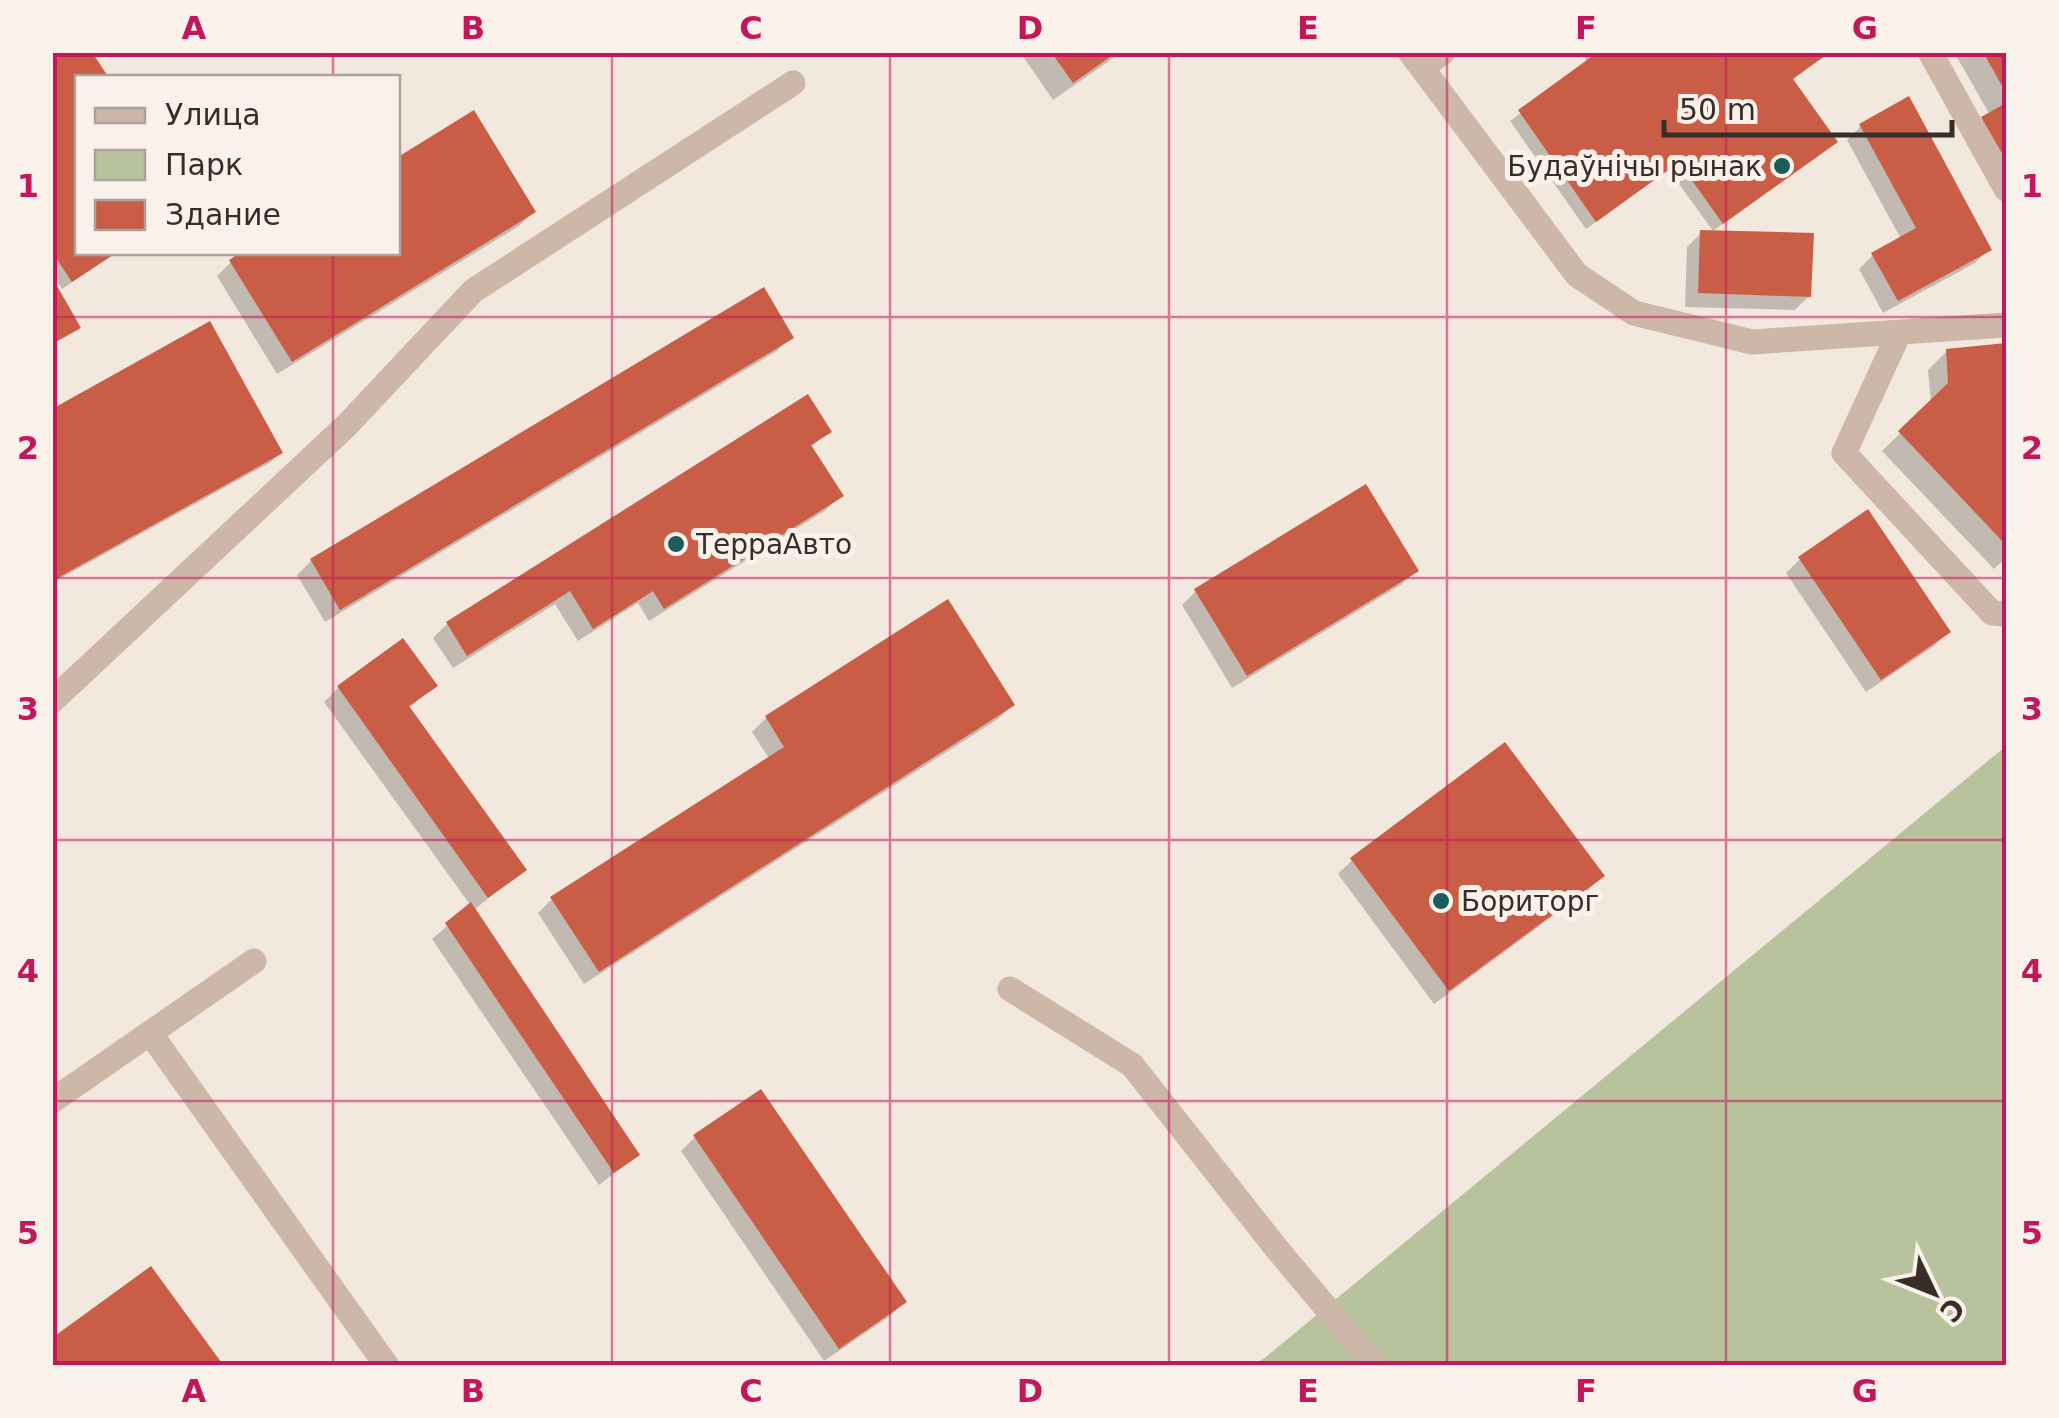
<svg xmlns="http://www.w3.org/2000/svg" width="2059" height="1418" font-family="'DejaVu Sans',sans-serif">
<rect width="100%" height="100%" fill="#f3e8dd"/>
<path fill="#b8c39d" d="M 2006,746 L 2006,1365 L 1253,1366 L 1267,1356 Z"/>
<path fill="#0003" d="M 52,52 L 78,78 L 78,252 L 118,252 L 62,289 L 56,280 L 52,282 Z
M 1020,52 L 1122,52 L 1053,100 Z
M 1581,52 L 1830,52 L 1791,80 L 1826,150 L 1713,231 L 1669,170 L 1586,229 L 1510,121 L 1588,63 Z
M 1954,52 L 2006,52 L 2006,209 L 1964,138 L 1990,115 Z
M 473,114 L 533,212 L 519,226 L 277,374 L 217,276 L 231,262 L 398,252 L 398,160 Z
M 1861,126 L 1989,249 L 1975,263 L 1883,313 L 1859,269 L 1873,255 L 1901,239 L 1847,140 Z
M 1701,233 L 1809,296 L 1795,310 L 1685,307 L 1687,247 Z
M 791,337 L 777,351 L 325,622 L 297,575 L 311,561 Z
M 2006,345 L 2006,558 L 1994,569 L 1882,451 L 1931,403 L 1928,370 L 1947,351 Z
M 52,412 L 280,452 L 271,462 L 52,583 Z
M 828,432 L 810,448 L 840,496 L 826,510 L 649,621 L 638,603 L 578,641 L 555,604 L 453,668 L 433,638 L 447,624 Z
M 1800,559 L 1948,632 L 1934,646 L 1866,692 L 1786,573 Z
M 1416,570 L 1402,584 L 1232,688 L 1182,605 L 1196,591 Z
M 947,603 L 1012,705 L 998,719 L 584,984 L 538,913 L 552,899 L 770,760 L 752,732 L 766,718 Z
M 434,686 L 408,709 L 523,870 L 474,910 L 637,1155 L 599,1185 L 432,939 L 471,906 L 324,702 L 338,688 Z
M 1352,860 L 1602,876 L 1588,890 L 1434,1004 L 1338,874 Z
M 695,1137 L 904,1302 L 890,1316 L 824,1361 L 681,1151 Z"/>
<path fill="#c95d45" d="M 52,52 L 92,52 L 109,78 L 78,78 L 78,252 L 117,252 L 72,282 L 52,252 Z
M 1051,52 L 1117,52 L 1073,83 Z
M 1598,52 L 1830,52 L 1793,79 L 1838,142 L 1723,224 L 1679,162 L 1596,222 L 1518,110 Z
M 1983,52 L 2006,52 L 2006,93 Z
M 1909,96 L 1992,250 L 1898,301 L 1871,253 L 1916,228 L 1859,124 Z
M 2006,103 L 2006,160 L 1981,117 Z
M 474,110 L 536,212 L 292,362 L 229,260 L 241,252 L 398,252 L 398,157 Z
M 1700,230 L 1814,233 L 1811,297 L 1698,293 Z
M 52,277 L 81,328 L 52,344 Z
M 764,287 L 794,338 L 340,610 L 310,559 Z
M 210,321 L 283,453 L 52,581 L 52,409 Z
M 2006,343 L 2006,545 L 1898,431 L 1948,383 L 1946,349 Z
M 808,394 L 832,432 L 811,445 L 844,496 L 664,609 L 653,591 L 593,629 L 570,591 L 467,656 L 446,622 Z
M 1366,484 L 1419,571 L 1247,676 L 1194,589 Z
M 1868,509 L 1951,632 L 1881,680 L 1798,557 Z
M 948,599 L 1015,705 L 599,972 L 550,897 L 784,747 L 765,716 Z
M 403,638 L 438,686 L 409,706 L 527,870 L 488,898 L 337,686 Z
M 1505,742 L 1605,876 L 1449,991 L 1350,858 Z
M 471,902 L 640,1155 L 614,1173 L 445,923 Z
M 761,1089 L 907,1302 L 839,1349 L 693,1135 Z
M 151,1266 L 224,1366 L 52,1366 L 52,1338 Z"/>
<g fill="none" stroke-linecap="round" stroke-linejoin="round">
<path stroke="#ccb7a9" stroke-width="25" d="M 1410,52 L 1577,275 L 1634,313 L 1752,342 L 2006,325
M 1930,52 L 2006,189
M 1422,68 L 1443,52
M 1899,333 L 1844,453 L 1992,613 L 2006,614
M 52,701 L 347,425 L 473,291 L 793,83
M 1010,989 L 1132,1065 L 1277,1249 L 1375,1366
M 150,1033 L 387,1366
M 52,1101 L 254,961"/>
</g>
<path fill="none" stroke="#c2185b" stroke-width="2.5" stroke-opacity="0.55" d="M 333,52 L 333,78M 612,52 L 612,1366M 890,52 L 890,1366M 1169,52 L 1169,1366M 1447,52 L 1447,1366M 1726,52 L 1726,1366M 333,252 L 333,1366M 52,317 L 2006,317M 52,578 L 2006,578M 52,840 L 2006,840M 52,1101 L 2006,1101"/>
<g fill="#1d5c5c" stroke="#faf2ea" stroke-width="4">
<circle cx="1782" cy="166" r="10"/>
<circle cx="676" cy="544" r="10"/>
<circle cx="1441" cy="901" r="10"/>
</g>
<g text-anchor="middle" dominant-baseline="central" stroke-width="10" stroke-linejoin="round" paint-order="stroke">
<g font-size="28" fill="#392d29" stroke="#faf2ea" text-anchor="start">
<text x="1762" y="166" text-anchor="end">Будаўнічы рынак</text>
<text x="696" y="544">ТерраАвто</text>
<text x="1461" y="901">Бориторг</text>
</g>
</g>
<rect width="2059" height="1418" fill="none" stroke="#faf2ea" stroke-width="110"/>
<rect x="75" y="75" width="325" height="180" fill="#faf2ea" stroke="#ada39d" stroke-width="2.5"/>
<rect x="95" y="108" width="50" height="15" fill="#ccb7a9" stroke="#ada39d" stroke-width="2.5"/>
<text x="165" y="125" font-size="30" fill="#392d29">Улица</text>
<rect x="95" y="150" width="50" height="30" fill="#b8c39d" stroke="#ada39d" stroke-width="2.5"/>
<text x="165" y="175" font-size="30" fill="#392d29">Парк</text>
<rect x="95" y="200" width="50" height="30" fill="#c95d45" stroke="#ada39d" stroke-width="2.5"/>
<text x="165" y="225" font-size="30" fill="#392d29">Здание</text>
<g transform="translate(1934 1293) rotate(133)" stroke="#faf2ea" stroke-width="8" paint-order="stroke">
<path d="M0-8L18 38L0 25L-18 38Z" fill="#392d29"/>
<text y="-15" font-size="28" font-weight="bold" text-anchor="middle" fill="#392d29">С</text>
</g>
<path d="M1664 120v15h288v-15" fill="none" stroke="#392d29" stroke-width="5"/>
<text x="1679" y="120" font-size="30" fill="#392d29" stroke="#faf2ea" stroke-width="8" paint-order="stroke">50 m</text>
<rect x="55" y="55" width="1949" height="1308" fill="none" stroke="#c2185b" stroke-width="4"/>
<g font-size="32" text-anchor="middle" font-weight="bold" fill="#c2185b">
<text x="194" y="39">A</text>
<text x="473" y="39">B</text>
<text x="751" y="39">C</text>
<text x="1030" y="39">D</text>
<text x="1308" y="39">E</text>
<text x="1586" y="39">F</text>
<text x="1865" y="39">G</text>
<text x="28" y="197">1</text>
<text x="2032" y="197">1</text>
<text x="28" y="459">2</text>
<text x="2032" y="459">2</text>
<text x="28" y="720">3</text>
<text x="2032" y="720">3</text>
<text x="28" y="982">4</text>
<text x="2032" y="982">4</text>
<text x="28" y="1244">5</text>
<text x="2032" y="1244">5</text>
<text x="194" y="1402">A</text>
<text x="473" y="1402">B</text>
<text x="751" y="1402">C</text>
<text x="1030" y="1402">D</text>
<text x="1308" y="1402">E</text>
<text x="1586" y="1402">F</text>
<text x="1865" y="1402">G</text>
</g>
</svg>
